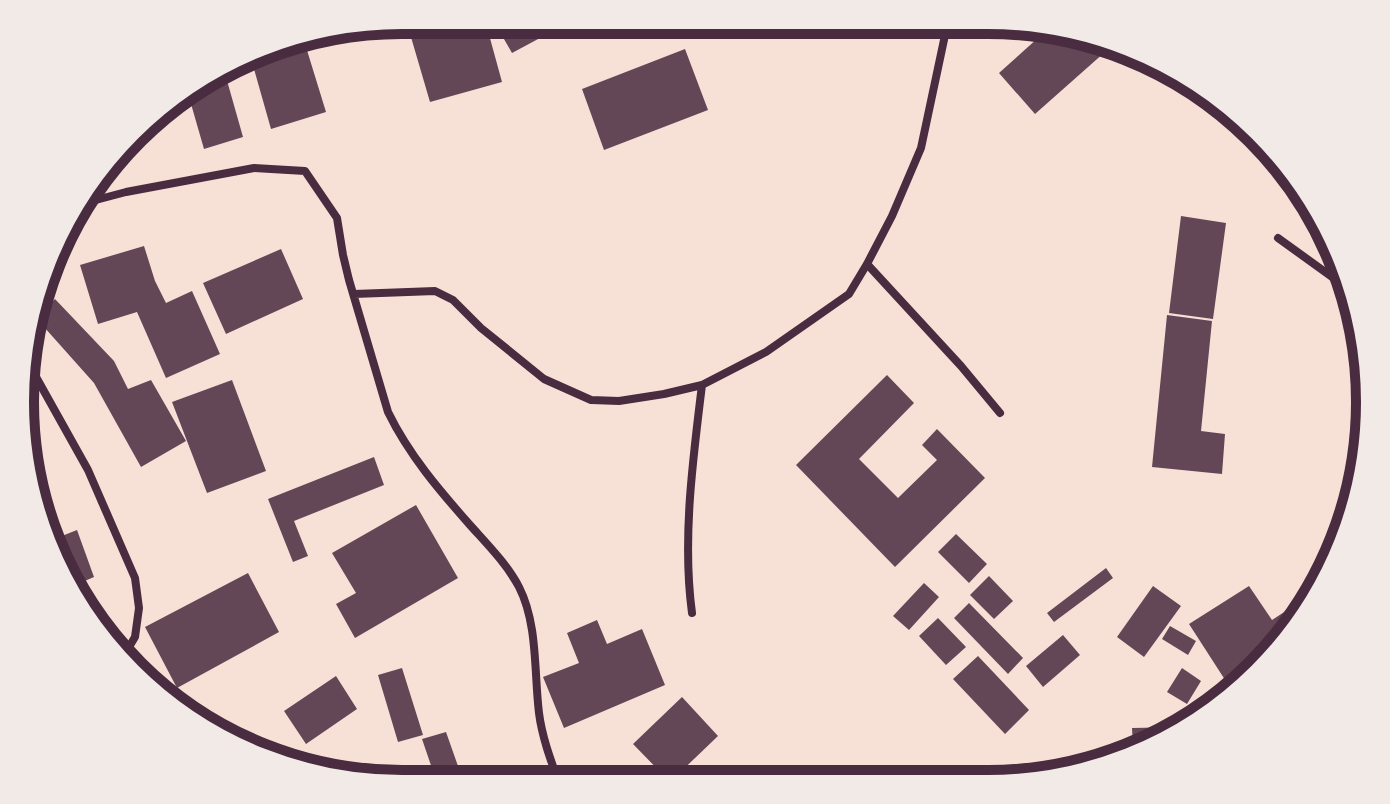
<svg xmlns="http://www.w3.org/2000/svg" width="1390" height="804" font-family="Poppins,sans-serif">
<rect width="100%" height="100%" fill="#f7e1d7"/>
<path fill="#644757" d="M 406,20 L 485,20 L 502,82 L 430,102 Z
M 493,20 L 530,20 L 540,38 L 512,53 Z
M 536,20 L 570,20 L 551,37 Z
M 1049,28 L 1092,36 L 1105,52 L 1035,114 L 999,73 Z
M 306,47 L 326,112 L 271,129 L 252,62 Z
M 685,49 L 708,110 L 604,150 L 582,89 Z
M 224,70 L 243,137 L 204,149 L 187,90 Z
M 1181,216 L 1226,223 L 1213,319 L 1169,313 Z
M 144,246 L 155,281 L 166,303 L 192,291 L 220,354 L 166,378 L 137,312 L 98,324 L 80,265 Z
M 281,249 L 303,299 L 226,334 L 203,283 Z
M 55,299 L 114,361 L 128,389 L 151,380 L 186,441 L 141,467 L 94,383 L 36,318 Z
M 1167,315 L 1212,321 L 1201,431 L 1225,434 L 1222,474 L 1152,467 Z
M 887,375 L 914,403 L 859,459 L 898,498 L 937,460 L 922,445 L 937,429 L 985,478 L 895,567 L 796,465 Z
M 232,380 L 266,471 L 207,493 L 172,402 Z
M 374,457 L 384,485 L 294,521 L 308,556 L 293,562 L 268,499 Z
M 416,505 L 458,578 L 355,638 L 336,604 L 356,593 L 332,553 Z
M 77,530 L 94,577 L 73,586 L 49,541 Z
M 956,534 L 987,564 L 969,583 L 938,552 Z
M 1106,568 L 1113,578 L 1054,622 L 1047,613 Z
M 248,573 L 279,632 L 177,688 L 145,627 Z
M 989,576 L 1013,601 L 994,619 L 970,595 Z
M 924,583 L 939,597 L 909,630 L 893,616 Z
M 1153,586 L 1181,606 L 1144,657 L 1117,637 Z
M 1249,586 L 1272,620 L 1295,605 L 1302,617 L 1229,686 L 1189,624 Z
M 969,603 L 1023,658 L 1008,674 L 954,618 Z
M 938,618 L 966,647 L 946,665 L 919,636 Z
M 597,620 L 607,644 L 642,629 L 665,685 L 564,728 L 543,677 L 579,663 L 567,633 Z
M 1170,626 L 1196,641 L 1188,655 L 1162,639 Z
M 1063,635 L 1080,655 L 1043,687 L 1026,666 Z
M 978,656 L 1029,710 L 1005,734 L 953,679 Z
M 402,668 L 423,735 L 398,742 L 378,675 Z
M 1182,668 L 1201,681 L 1187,704 L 1167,692 Z
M 336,676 L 357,709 L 306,744 L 284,711 Z
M 682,697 L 718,736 L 670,782 L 633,744 Z
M 1182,727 L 1182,730 L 1179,733 L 1133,747 L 1132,728 Z
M 446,732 L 464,783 L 437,783 L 422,739 Z"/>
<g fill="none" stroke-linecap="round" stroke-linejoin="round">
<path stroke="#4a2c40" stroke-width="8" d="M 77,205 L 126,192 L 254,168 L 305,171 L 337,218 L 343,255 L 349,280 L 388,412 C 409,455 439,490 470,525 C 487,544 507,564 519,587 C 538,624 534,673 539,713 C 542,737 551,761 559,783
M 1278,238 L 1346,287
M 867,264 L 961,366 L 1000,413
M 354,294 L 435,291 L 453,300 L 481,328 L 544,379 L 591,400 L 619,401 L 664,394 L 702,385 L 766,352 L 849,294 L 867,264 L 892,216 L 921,148 L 948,21
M 26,359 L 88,470 L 135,578 L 139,608 L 135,637 L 123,657
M 692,613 C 682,539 693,459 702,385"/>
</g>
<path d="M0 0H1390V804H0ZM402 34H988A368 368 0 0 1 1356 402V402A368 368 0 0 1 988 770H402A368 368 0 0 1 34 402V402A368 368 0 0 1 402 34Z" fill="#f1eae7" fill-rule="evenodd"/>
<path fill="none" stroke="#4a2c40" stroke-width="10" d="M402 34H988A368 368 0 0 1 1356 402V402A368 368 0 0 1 988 770H402A368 368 0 0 1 34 402V402A368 368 0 0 1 402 34Z"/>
</svg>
